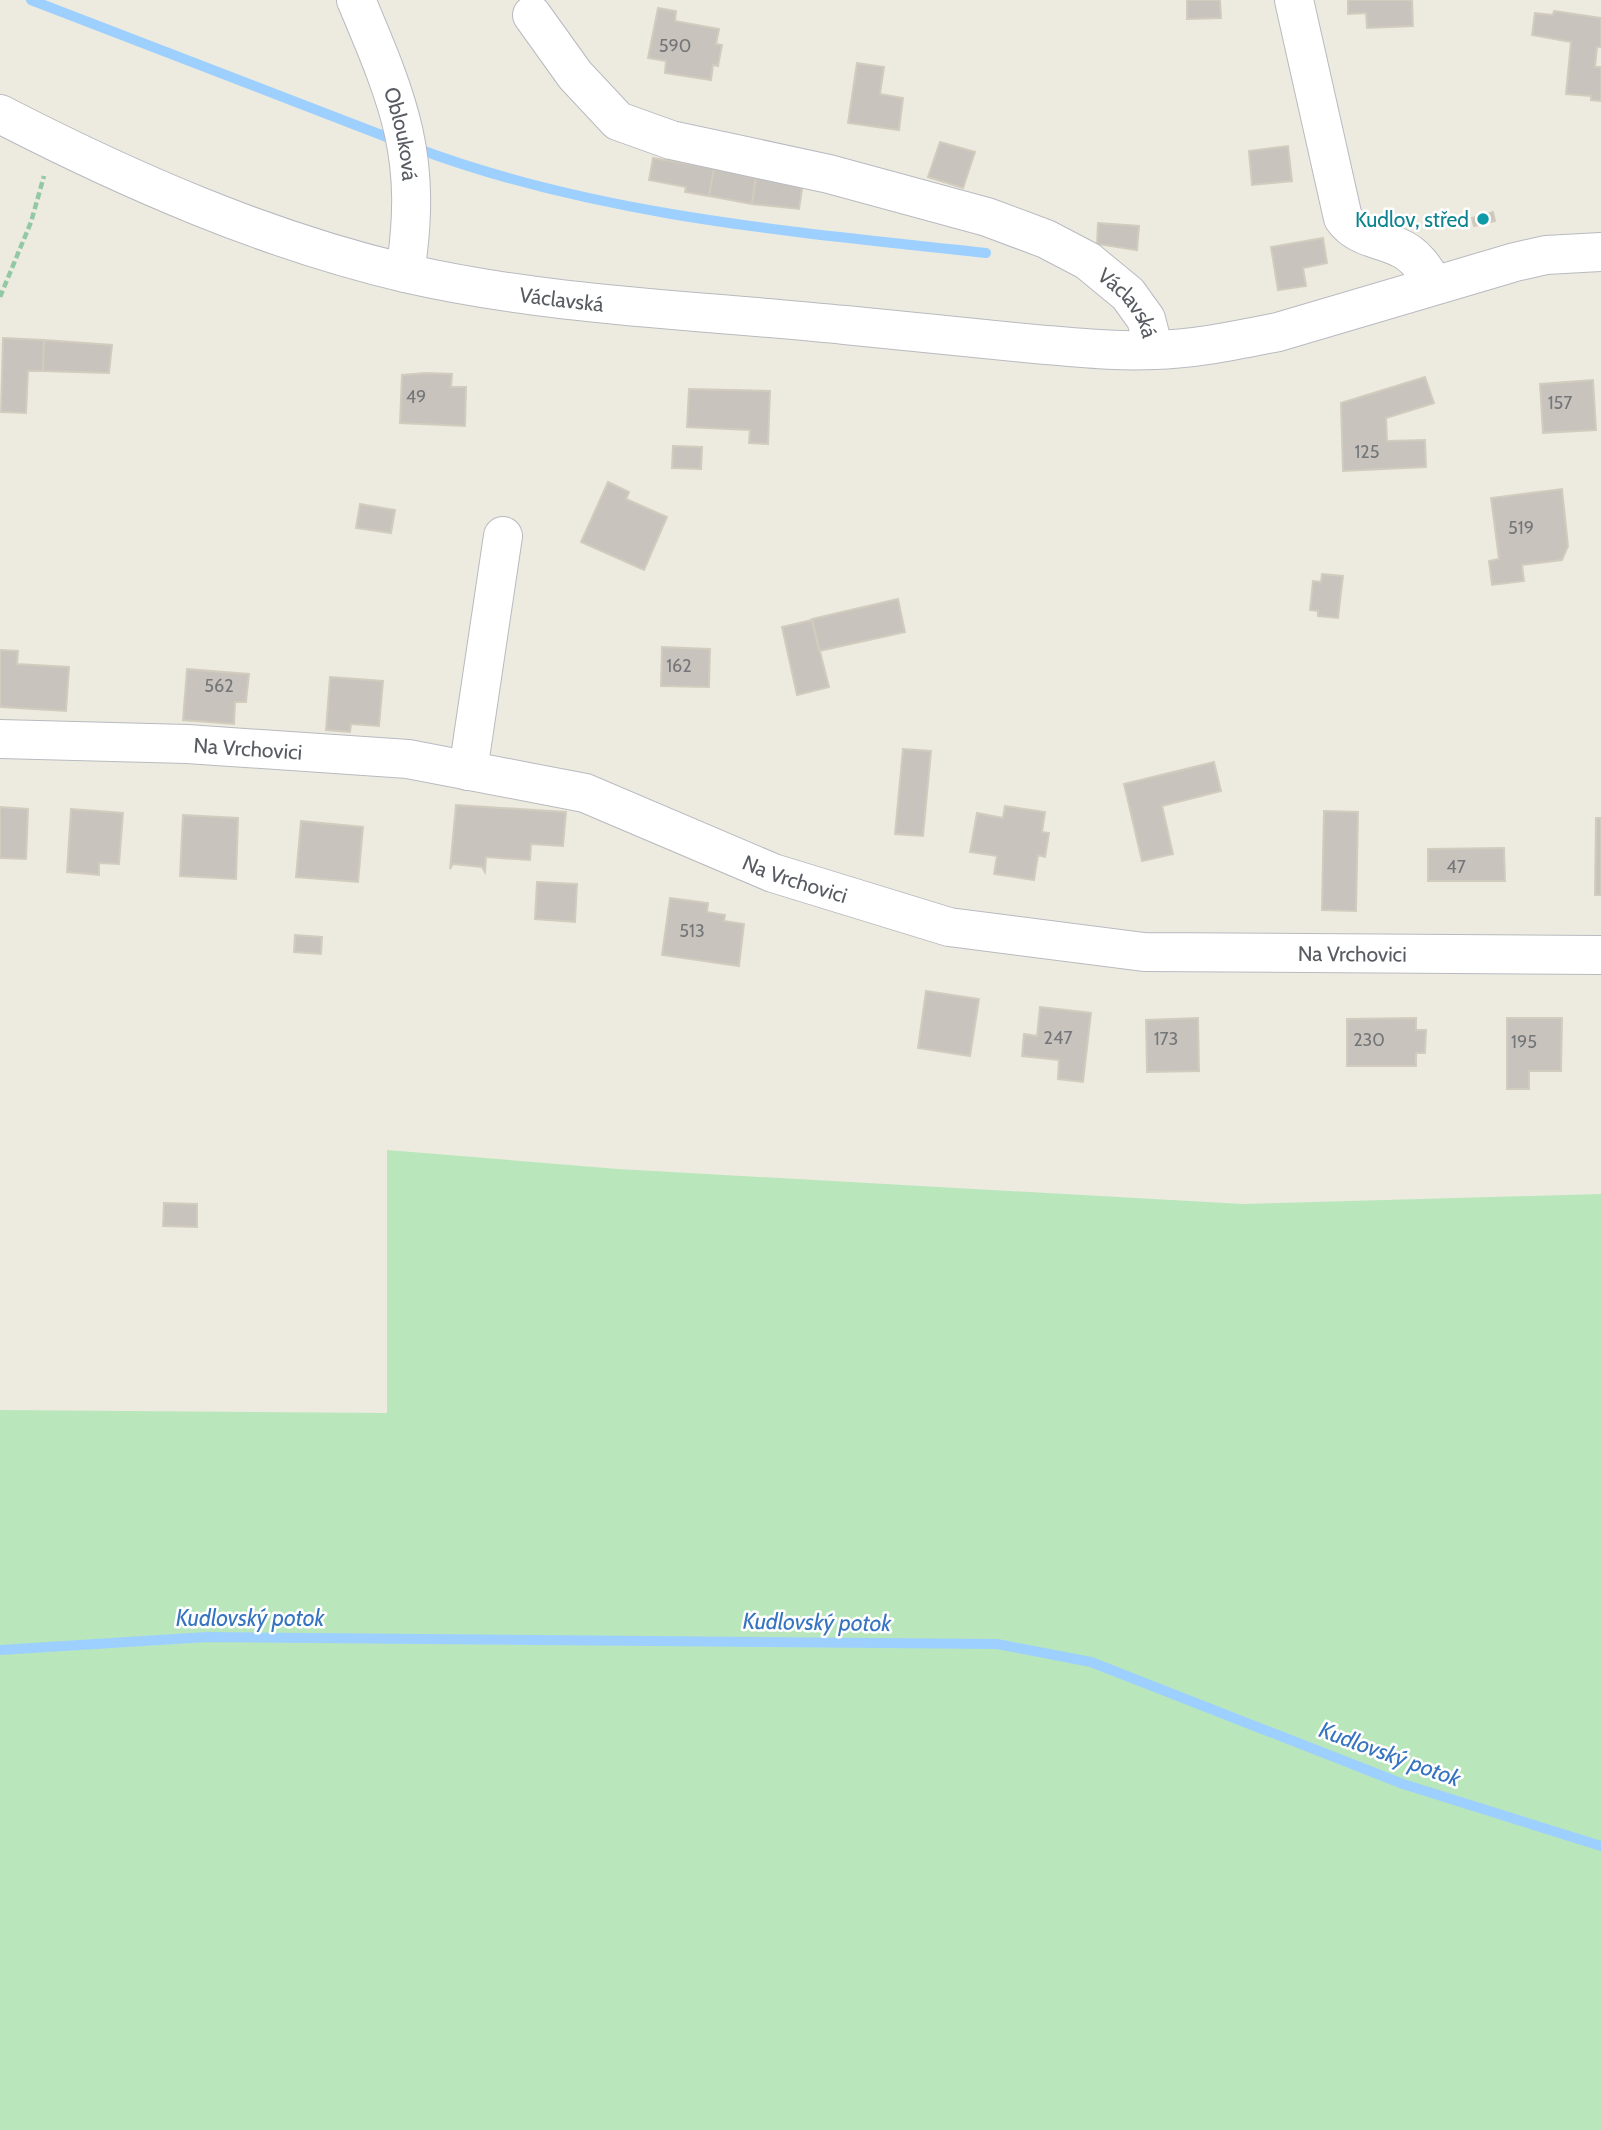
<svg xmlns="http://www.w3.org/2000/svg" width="1601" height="2130" font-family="Cabin,sans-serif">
<rect width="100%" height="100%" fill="#edebdf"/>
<path fill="#b9e7bb" d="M 387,1150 L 618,1169 L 1243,1204 L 1601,1194 L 1601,2130 L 0,2130 L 0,1410 L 387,1413 Z"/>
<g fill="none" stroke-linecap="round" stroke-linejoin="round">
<path stroke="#9dd0ff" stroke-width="10" d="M 31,0 L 397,141
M 416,148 C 597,216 794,232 986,253
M 0,1650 L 207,1637 L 997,1644 L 1091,1662 L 1403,1784 L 1601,1846"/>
</g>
<path fill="#c8c4bd" stroke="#d2ccbe" stroke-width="2" d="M 1187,0 L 1220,0 L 1221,18 L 1187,19 Z
M 1348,0 L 1412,0 L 1413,26 L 1367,28 L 1366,13 L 1348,14 Z
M 658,8 L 676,11 L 675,21 L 719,29 L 716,44 L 722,45 L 718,66 L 713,65 L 711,80 L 665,73 L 666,61 L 648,58 Z
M 1554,11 L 1601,18 L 1601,47 L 1597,47 L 1595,67 L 1601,67 L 1601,101 L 1591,100 L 1591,96 L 1566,94 L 1571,42 L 1532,35 L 1535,13 L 1553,15 Z
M 857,63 L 884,67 L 880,94 L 903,98 L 899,130 L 848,123 Z
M 940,142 L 975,152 L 963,188 L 928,177 Z
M 1288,146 L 1292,181 L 1252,185 L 1249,151 Z
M 653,158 L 714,168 L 709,196 L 685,192 L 686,187 L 649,180 Z
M 714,168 L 756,176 L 752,204 L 709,196 Z
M 756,176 L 803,183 L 799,209 L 752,204 Z
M 1493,212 L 1495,221 L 1474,226 L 1472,218 Z
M 1098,223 L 1139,226 L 1137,250 L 1097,244 Z
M 1323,238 L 1327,263 L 1303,268 L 1306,286 L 1278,290 L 1271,247 Z
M 3,338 L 44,340 L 43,371 L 28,371 L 26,413 L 1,412 Z
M 44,340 L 112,345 L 109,373 L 43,371 Z
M 426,373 L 452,374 L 451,387 L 466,387 L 465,426 L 400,423 L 402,375 Z
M 1425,377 L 1434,403 L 1386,418 L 1387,441 L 1425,440 L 1426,467 L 1343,471 L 1341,403 Z
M 1593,380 L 1596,430 L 1543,433 L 1540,384 Z
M 689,389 L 770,391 L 768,444 L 749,443 L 750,430 L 687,427 Z
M 673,446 L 702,447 L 701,469 L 672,468 Z
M 608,482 L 629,492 L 626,499 L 667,517 L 644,570 L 581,542 Z
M 1562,489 L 1568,546 L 1562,560 L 1522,565 L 1524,581 L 1492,585 L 1489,561 L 1499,559 L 1491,498 Z
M 360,504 L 395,510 L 391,533 L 356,528 Z
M 1322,574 L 1343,576 L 1338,618 L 1318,616 L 1318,611 L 1310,610 L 1313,581 L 1321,582 Z
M 898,599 L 905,632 L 819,651 L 812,619 Z
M 812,620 L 829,687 L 797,695 L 782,627 Z
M 662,647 L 710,649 L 709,687 L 661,686 Z
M 0,650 L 18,651 L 17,664 L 69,667 L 66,711 L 0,707 Z
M 187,669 L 249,674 L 246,702 L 235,702 L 234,724 L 183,720 Z
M 330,677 L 383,681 L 379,726 L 351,724 L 350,732 L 326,730 Z
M 903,749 L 931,751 L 923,836 L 895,834 Z
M 1214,762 L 1221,791 L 1162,806 L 1173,854 L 1142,861 L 1124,784 Z
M 456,805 L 566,812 L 563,846 L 531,844 L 530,860 L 486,857 L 485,872 L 482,867 L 453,864 L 450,869 Z
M 1005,806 L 1045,812 L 1042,832 L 1049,833 L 1045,857 L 1038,855 L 1034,880 L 994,874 L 997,856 L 970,852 L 977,813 L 1003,818 Z
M 0,807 L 28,809 L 26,859 L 0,858 Z
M 71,809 L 123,813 L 119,864 L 99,863 L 99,875 L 67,872 Z
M 1324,811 L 1358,812 L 1356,911 L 1322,910 Z
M 183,815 L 238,818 L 236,879 L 180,876 Z
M 1596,818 L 1601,818 L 1601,895 L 1595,895 Z
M 301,821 L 363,827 L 358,882 L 296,877 Z
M 1504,848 L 1505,881 L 1428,881 L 1428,849 Z
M 537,882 L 577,884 L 575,922 L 535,919 Z
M 670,898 L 708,903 L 707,912 L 725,915 L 724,921 L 744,924 L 739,966 L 662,955 Z
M 295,935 L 322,937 L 321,954 L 294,952 Z
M 926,991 L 979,999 L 970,1056 L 918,1048 Z
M 1040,1007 L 1091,1013 L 1083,1082 L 1058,1079 L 1059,1060 L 1022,1056 L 1024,1034 L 1037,1036 Z
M 1198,1018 L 1199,1071 L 1147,1072 L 1146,1020 Z
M 1416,1018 L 1416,1030 L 1426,1030 L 1425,1053 L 1416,1053 L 1416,1066 L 1347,1066 L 1347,1019 Z
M 1507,1018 L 1562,1018 L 1561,1071 L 1529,1071 L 1529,1089 L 1507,1089 Z
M 164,1203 L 197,1204 L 197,1227 L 163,1226 Z"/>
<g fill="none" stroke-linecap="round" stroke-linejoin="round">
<g stroke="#b8bac0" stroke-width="40">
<g id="minor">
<path id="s1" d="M 356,0 C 400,104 423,158 405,273"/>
<path d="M 1294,0 L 1343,218 C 1357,238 1380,238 1400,248 C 1416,255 1425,270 1434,284"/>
<path id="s2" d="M 532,15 L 575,75 L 618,121 L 671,140 L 829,174 L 987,217 L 1046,239 L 1088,261 L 1128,294 L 1146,319 L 1154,350"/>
<path id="s3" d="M 0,114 C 128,180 265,240 405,273 C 549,306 698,310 845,325 C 908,331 972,338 1035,344 C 1075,347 1114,352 1154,350 C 1196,349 1237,340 1278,332 L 1515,262 L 1546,255 L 1601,252"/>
<path id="s4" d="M 0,739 L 187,744 L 408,759 L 585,793 L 773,873 L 949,927 L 1144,952 L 1601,955"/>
<path d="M 468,771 L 503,536"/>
</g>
</g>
<path stroke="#92c8a3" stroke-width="4.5" stroke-dasharray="7 3.5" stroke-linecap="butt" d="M 0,297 L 31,222 L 44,176"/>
<use href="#minor" stroke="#fff" stroke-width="38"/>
</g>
<circle fill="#0f9aa8" stroke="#fff" stroke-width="2.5" cx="1483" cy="219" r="7"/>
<g text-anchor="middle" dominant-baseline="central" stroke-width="5" stroke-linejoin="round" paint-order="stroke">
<g font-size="18" fill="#747679">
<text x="675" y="46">590</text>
<text x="416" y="397">49</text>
<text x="1560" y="403">157</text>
<text x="1367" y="452">125</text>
<text x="1521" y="528">519</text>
<text x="679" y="666">162</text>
<text x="219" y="686">562</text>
<text x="1456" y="867">47</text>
<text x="692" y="931">513</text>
<text x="1058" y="1038">247</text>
<text x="1166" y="1039">173</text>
<text x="1369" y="1040">230</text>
<text x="1524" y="1042">195</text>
</g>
<g font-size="21" fill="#585c62" stroke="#fff">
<text stroke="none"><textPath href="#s1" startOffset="142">Oblouková</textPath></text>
<text stroke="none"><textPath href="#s3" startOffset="595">Václavská</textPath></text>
<text stroke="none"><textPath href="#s2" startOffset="688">Václavská</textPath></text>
<text stroke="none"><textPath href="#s4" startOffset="248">Na Vrchovici</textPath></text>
<text stroke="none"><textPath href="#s4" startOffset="816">Na Vrchovici</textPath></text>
<text stroke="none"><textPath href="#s4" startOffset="1382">Na Vrchovici</textPath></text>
</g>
<g font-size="21" fill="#0d838f" stroke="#fff" text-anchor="end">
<text x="1469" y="219">Kudlov, střed</text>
</g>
<g font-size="23" font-style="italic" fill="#3674c1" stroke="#fff">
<text x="250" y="1618">Kudlovský potok</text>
<text transform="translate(817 1622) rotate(1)">Kudlovský potok</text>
<text transform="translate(1390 1754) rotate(20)">Kudlovský potok</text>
</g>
</g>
</svg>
